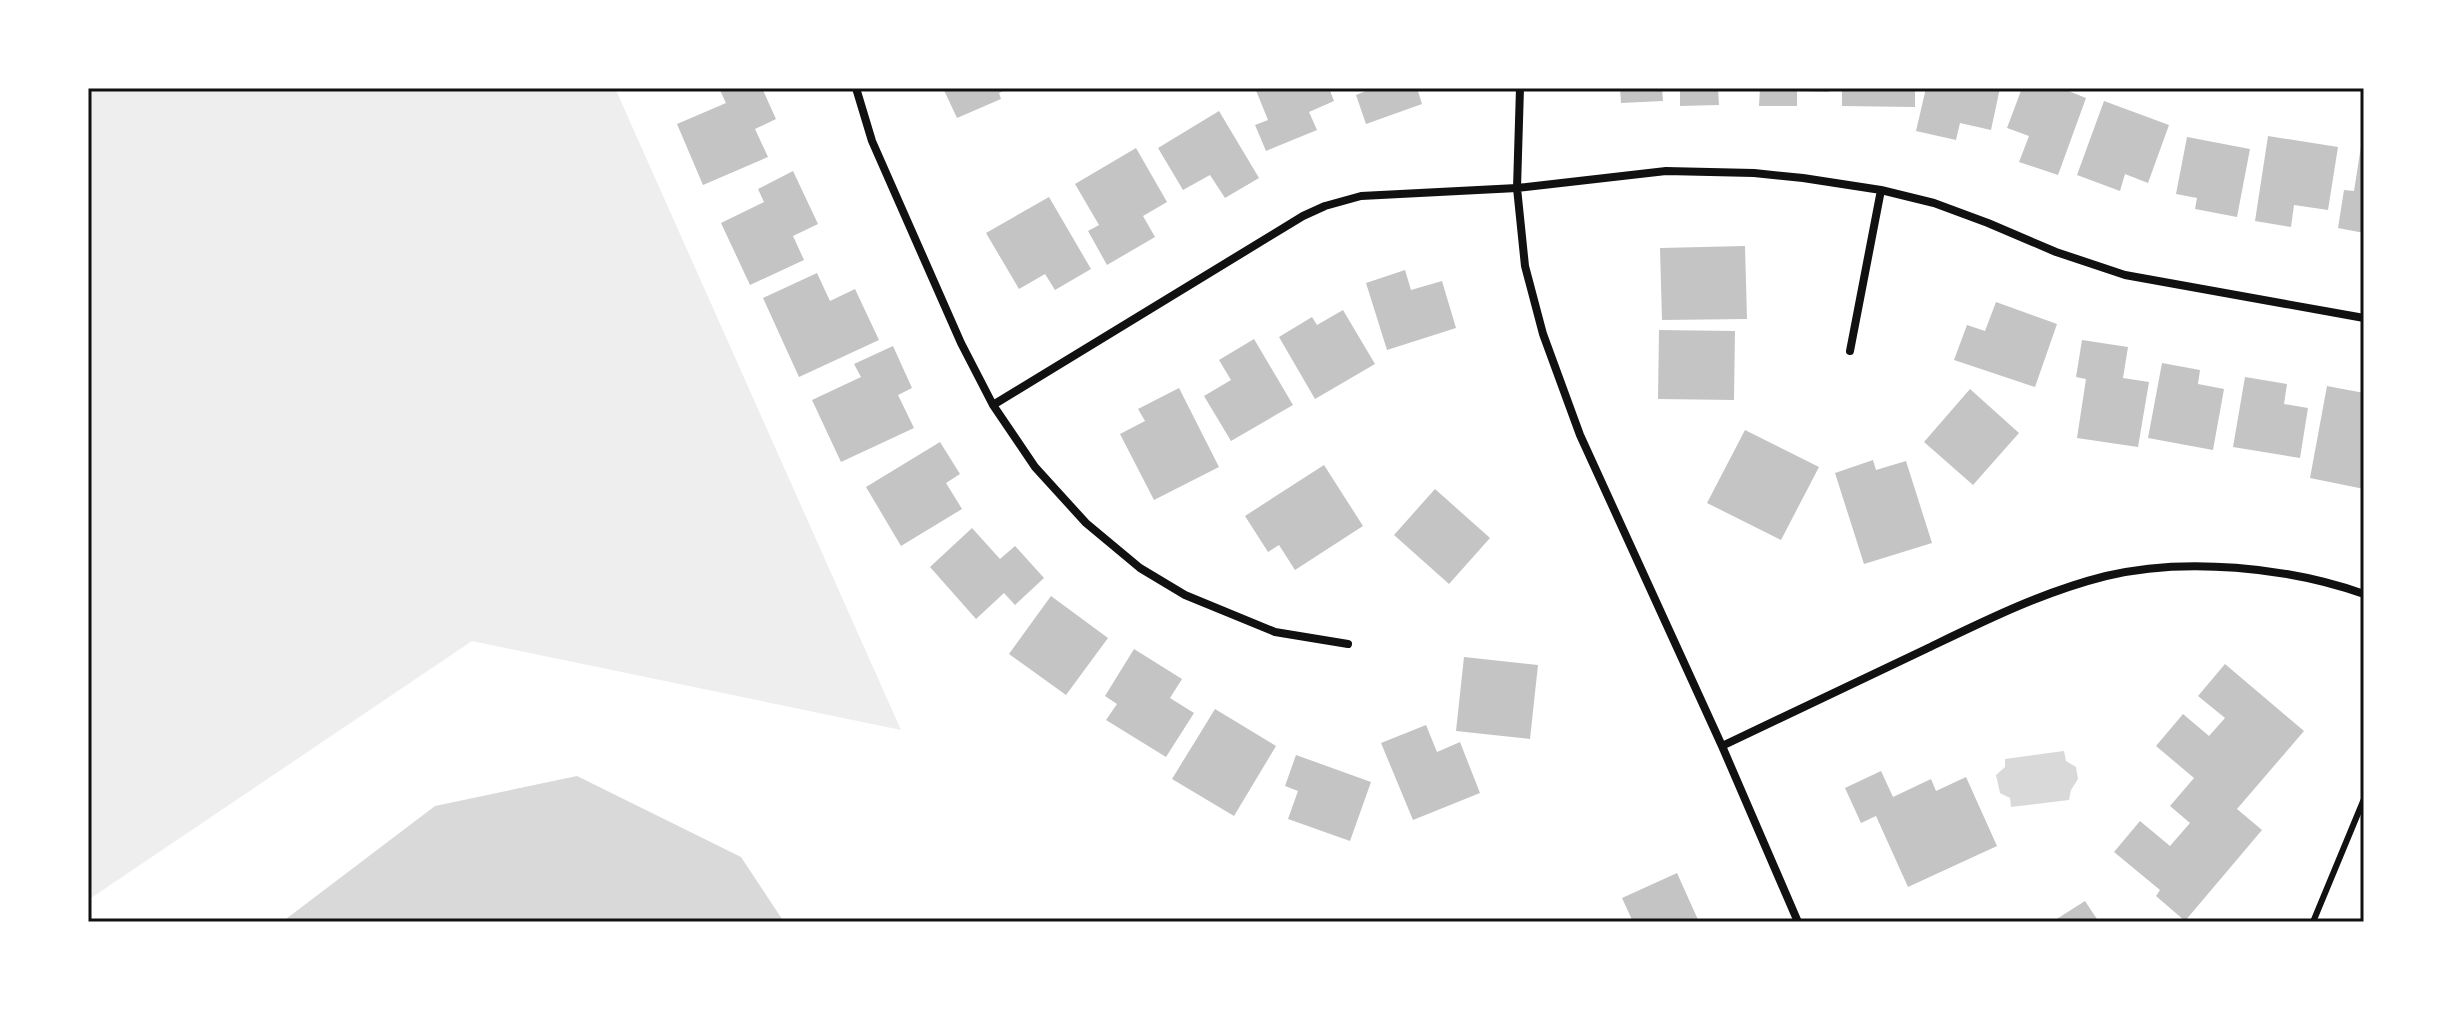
<svg xmlns="http://www.w3.org/2000/svg" width="2452" height="1010" font-family="'Archivo Narrow',sans-serif">
<rect width="100%" height="100%" fill="#fff"/>
<path fill="#eee" d="M 88,88 L 615,88 L 901,730 L 472,641 L 88,900 Z"/>
<path fill="#d9d9d9" d="M 2064,751 L 2066,761 L 2076,767 L 2078,779 L 2071,790 L 2069,800 L 2011,807 L 2010,798 L 2000,793 L 1996,775 L 2005,767 L 2005,759 Z
M 577,776 L 741,857 L 784,922 L 282,922 L 435,806 Z"/>
<path fill="#c4c4c4" d="M 719,88 L 762,88 L 776,119 L 755,129 L 768,157 L 703,185 L 677,124 L 726,103 Z
M 943,88 L 1010,88 L 999,93 L 1001,99 L 957,118 Z
M 1255,88 L 1329,88 L 1334,101 L 1309,112 L 1317,130 L 1266,151 L 1255,125 L 1268,120 Z
M 1365,88 L 1417,88 L 1422,104 L 1366,124 L 1356,95 L 1366,91 Z
M 1620,88 L 1662,88 L 1663,101 L 1621,103 Z
M 1680,88 L 1718,88 L 1719,105 L 1680,106 Z
M 1760,88 L 1830,88 L 1829,92 L 1797,91 L 1797,106 L 1759,106 Z
M 1842,88 L 1915,88 L 1915,107 L 1842,106 Z
M 1926,88 L 2000,88 L 1991,130 L 1960,123 L 1956,140 L 1916,131 Z
M 2022,88 L 2061,88 L 2086,98 L 2058,175 L 2019,162 L 2029,136 L 2007,128 Z
M 2104,101 L 2169,125 L 2148,183 L 2125,174 L 2120,191 L 2077,175 Z
M 1219,111 L 1259,178 L 1225,198 L 1210,175 L 1183,190 L 1158,148 Z
M 2268,136 L 2338,147 L 2328,210 L 2294,205 L 2291,227 L 2255,221 Z
M 2187,137 L 2250,149 L 2237,217 L 2195,209 L 2197,198 L 2176,194 Z
M 2362,140 L 2364,140 L 2364,233 L 2338,228 L 2344,190 L 2354,191 Z
M 1136,148 L 1167,202 L 1143,216 L 1155,237 L 1107,265 L 1088,231 L 1099,225 L 1075,184 Z
M 793,171 L 818,224 L 793,236 L 804,260 L 750,285 L 721,223 L 764,202 L 758,189 Z
M 1049,197 L 1091,269 L 1055,290 L 1045,274 L 1019,289 L 986,233 Z
M 1745,246 L 1747,319 L 1662,320 L 1660,248 Z
M 1405,270 L 1411,290 L 1442,281 L 1456,328 L 1387,350 L 1366,283 Z
M 817,273 L 830,301 L 855,289 L 879,340 L 799,377 L 763,298 Z
M 1996,302 L 2057,324 L 2035,387 L 1954,360 L 1967,325 L 1985,331 Z
M 1343,310 L 1375,364 L 1315,399 L 1279,337 L 1312,317 L 1317,325 Z
M 1659,330 L 1735,331 L 1734,400 L 1658,399 Z
M 1254,339 L 1293,405 L 1231,441 L 1204,396 L 1231,380 L 1219,360 Z
M 2082,340 L 2128,347 L 2123,378 L 2149,382 L 2138,447 L 2077,438 L 2086,379 L 2076,377 Z
M 893,346 L 912,388 L 898,395 L 914,428 L 841,462 L 812,400 L 861,377 L 854,364 Z
M 2162,363 L 2200,370 L 2198,384 L 2224,389 L 2213,450 L 2148,438 Z
M 2245,377 L 2287,384 L 2284,404 L 2308,408 L 2300,458 L 2233,447 Z
M 2327,386 L 2364,393 L 2364,489 L 2310,478 Z
M 1179,388 L 1219,467 L 1154,500 L 1120,434 L 1145,421 L 1138,409 Z
M 1970,389 L 2019,433 L 1973,485 L 1924,442 Z
M 1745,430 L 1819,467 L 1781,540 L 1707,503 Z
M 940,442 L 960,474 L 946,483 L 962,509 L 901,546 L 866,487 Z
M 1873,460 L 1876,470 L 1906,461 L 1932,543 L 1864,564 L 1835,473 Z
M 1324,465 L 1363,526 L 1295,570 L 1279,545 L 1268,552 L 1245,516 Z
M 1435,489 L 1490,538 L 1449,584 L 1394,535 Z
M 972,528 L 1000,559 L 1015,546 L 1044,578 L 1015,605 L 1004,593 L 976,619 L 930,567 Z
M 1051,596 L 1108,638 L 1066,695 L 1009,654 Z
M 1134,649 L 1182,679 L 1170,698 L 1194,713 L 1166,757 L 1106,720 L 1117,704 L 1105,696 Z
M 1464,657 L 1538,665 L 1530,739 L 1456,731 Z
M 2225,664 L 2304,731 L 2237,809 L 2262,830 L 2185,921 L 2156,896 L 2160,890 L 2114,852 L 2140,821 L 2170,846 L 2190,823 L 2170,806 L 2194,778 L 2156,746 L 2183,714 L 2209,736 L 2225,718 L 2198,696 Z
M 1215,709 L 1276,746 L 1234,816 L 1172,779 Z
M 1426,725 L 1437,752 L 1460,742 L 1480,793 L 1413,820 L 1381,743 Z
M 1296,755 L 1371,782 L 1350,841 L 1288,819 L 1298,791 L 1285,786 Z
M 1881,771 L 1893,797 L 1931,779 L 1936,791 L 1966,777 L 1997,846 L 1908,887 L 1876,816 L 1861,823 L 1845,788 Z
M 1677,873 L 1699,922 L 1633,922 L 1622,898 Z
M 2085,901 L 2099,922 L 2052,922 Z"/>
<g fill="none" stroke-linecap="round" stroke-linejoin="round">
<path stroke="#111" stroke-width="6" d="M 2313,922 L 2364,799"/>
<path stroke="#111" stroke-width="8" d="M 856,88 L 872,141 L 961,343 L 993,405 L 1035,467 L 1086,523 L 1140,568 L 1185,595 L 1275,632 L 1348,644
M 1520,88 L 1517,188 L 1525,266 L 1543,334 L 1580,435 L 1722,746 L 1798,922
M 1850,351 L 1881,190
M 993,405 L 1303,216 L 1325,206 L 1361,196 L 1517,188 L 1666,171 L 1754,173 L 1803,178 L 1881,190 L 1934,203 L 1988,223 L 2056,252 L 2125,275 L 2364,318
M 1722,746 C 1790,714 1858,682 1926,649 C 1984,621 2042,592 2106,576 C 2184,557 2288,567 2364,594"/>
</g>
<rect width="2452" height="1010" fill="none" stroke="#ffffff" stroke-width="180"/>
<rect x="90" y="90" width="2272" height="830" fill="none" stroke="#111" stroke-width="3"/>
</svg>
